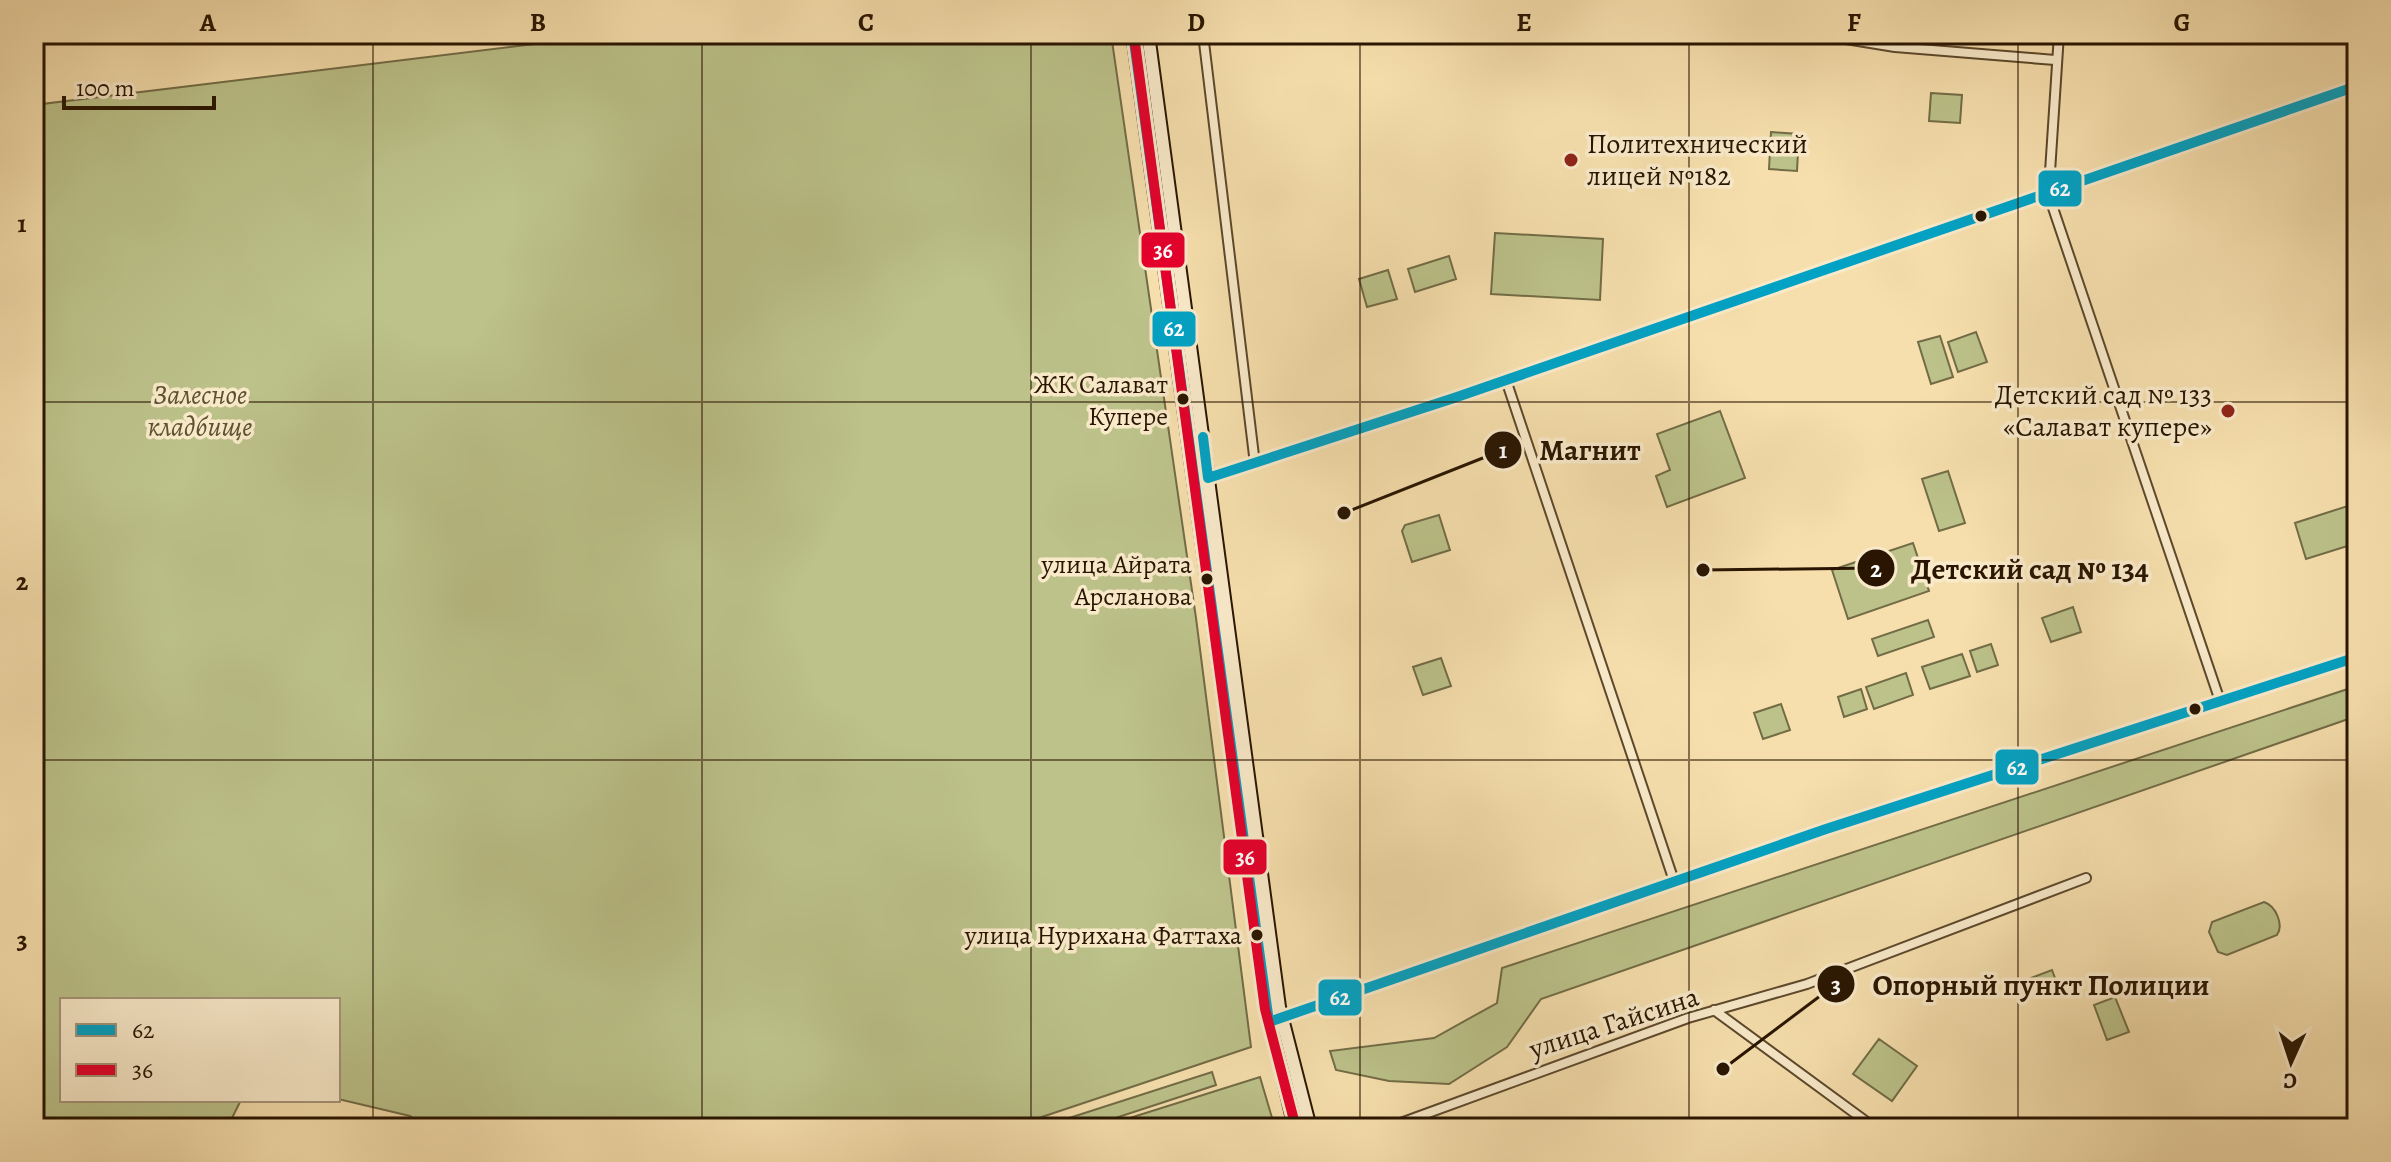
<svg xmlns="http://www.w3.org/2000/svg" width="2391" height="1162" font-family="Alegreya,serif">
<rect width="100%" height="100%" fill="#f6dfad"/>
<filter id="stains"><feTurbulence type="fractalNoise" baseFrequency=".0025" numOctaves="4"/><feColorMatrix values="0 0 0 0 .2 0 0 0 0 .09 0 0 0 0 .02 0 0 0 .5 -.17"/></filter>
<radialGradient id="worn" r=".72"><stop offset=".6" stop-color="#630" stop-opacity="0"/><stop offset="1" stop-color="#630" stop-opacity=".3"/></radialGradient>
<path fill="#bcc28a" stroke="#726c46" stroke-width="2" d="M 616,34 L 1111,34 L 1196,618 L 1251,1047 L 1009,1128 L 425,1128 L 410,1116 L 338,1099 L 338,1000 L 62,1000 L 62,1100 L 241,1100 L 227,1128 L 34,1128 L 34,105 Z
M 1931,93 L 1962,95 L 1960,123 L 1929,121 Z
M 1771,132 L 1799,134 L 1797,171 L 1769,169 Z
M 1495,233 L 1603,239 L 1600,300 L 1491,294 Z
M 1449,256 L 1456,279 L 1415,292 L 1408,269 Z
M 1388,270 L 1397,299 L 1367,307 L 1359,279 Z
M 1976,332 L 1987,362 L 1958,372 L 1948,342 Z
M 1940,336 L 1953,377 L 1931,384 L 1918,342 Z
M 1720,411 L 1745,478 L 1667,507 L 1656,476 L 1670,470 L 1657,434 Z
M 1948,471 L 1965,523 L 1939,531 L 1922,479 Z
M 2357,503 L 2357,543 L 2306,559 L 2295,523 Z
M 1439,515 L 1450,550 L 1412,562 L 1402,531 L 1405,525 Z
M 1913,543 L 1929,591 L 1848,619 L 1832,570 Z
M 2073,607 L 2081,632 L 2051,642 L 2042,618 Z
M 1928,620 L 1934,637 L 1878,656 L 1872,639 Z
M 1991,644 L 1998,665 L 1977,672 L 1970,651 Z
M 1962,654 L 1970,676 L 1930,689 L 1922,667 Z
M 1441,658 L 1451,686 L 1423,695 L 1413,667 Z
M 1906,673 L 1913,695 L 1874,709 L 1866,687 Z
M 2357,686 L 2357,716 L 1541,999 L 1507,1047 L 1449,1084 L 1389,1081 L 1336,1070 L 1330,1051 L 1434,1038 L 1497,1003 L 1502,968 Z
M 1861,689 L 1867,709 L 1844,717 L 1838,697 Z
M 1781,704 L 1790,730 L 1763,739 L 1754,713 Z
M 2264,902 C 2276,906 2284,925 2277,935 L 2227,955 L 2218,952 L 2209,932 L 2212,922 Z
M 2052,970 L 2059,989 L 2038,996 L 2031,978 Z
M 2115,997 L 2129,1032 L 2107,1040 L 2094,1005 Z
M 1879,1039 L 1917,1066 L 1892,1101 L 1853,1074 Z
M 1212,1072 L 1216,1085 L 1085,1128 L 1038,1128 Z
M 1260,1077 L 1275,1128 L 1098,1128 Z"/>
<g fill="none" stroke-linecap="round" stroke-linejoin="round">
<g stroke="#5c482c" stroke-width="12">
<path id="street" d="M 1203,34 L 1255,464
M 1815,34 L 1895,47 L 2055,60
M 2059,34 L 2050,172 L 2052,205 L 2220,701
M 1506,380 L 1674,881
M 1203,479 L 1454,398 L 2357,86
M 1714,1010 L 1875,1128
M 1277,1020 L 1826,829 L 2357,657
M 1387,1128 L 1688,1018 L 1807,984 L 2086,878"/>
</g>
<g stroke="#291501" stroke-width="16">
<path id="secondary" d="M 1133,34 L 1264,993 L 1295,1128
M 1148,34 L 1279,1007 L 1310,1128"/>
</g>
<use href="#street" stroke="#f9eaca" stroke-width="8"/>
<use href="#secondary" stroke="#f9eaca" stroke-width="12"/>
<g stroke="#f9eaca" stroke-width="16">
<path id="bus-1" d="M 1133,34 L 1269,1022 L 1826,829 L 2357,657
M 1203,437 L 1208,478 L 1454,398 L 2357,86"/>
</g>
<g stroke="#f9eaca" stroke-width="16">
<path id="bus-2" d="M 1134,36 L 1265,1009 L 1296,1128"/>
</g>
<use href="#bus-1" stroke="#02a2c4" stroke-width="10"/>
<use href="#bus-2" stroke="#e4002b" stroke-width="10"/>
</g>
<path fill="none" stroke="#291501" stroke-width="2" stroke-opacity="0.55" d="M 373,34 L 373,1128M 702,34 L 702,1128M 1031,34 L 1031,1128M 1360,34 L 1360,1128M 1689,34 L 1689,1128M 2018,34 L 2018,1128M 34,402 L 2357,402M 34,760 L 2357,760"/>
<g fill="#8f2418" stroke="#f9eaca" stroke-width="3">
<circle cx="1571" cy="160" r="8"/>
<circle cx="2228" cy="411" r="8"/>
</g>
<g fill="#291501" stroke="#f9eaca" stroke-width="3">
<circle cx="1981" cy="216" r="7"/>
<circle cx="1183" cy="399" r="7"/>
<circle cx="1207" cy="579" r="7"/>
<circle cx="2195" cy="709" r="7"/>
<circle cx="1257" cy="935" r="7"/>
</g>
<g text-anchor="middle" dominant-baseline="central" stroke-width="7" stroke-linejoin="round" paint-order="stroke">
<g font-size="26" fill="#291501" stroke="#f9eaca" text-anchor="end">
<text x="1168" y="384">ЖК Салават<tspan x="1168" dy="32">Купере</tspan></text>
<text x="1192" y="564">улица Айрата<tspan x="1192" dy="32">Арсланова</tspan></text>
<text x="1242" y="935">улица Нурихана Фаттаха</text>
</g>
<g font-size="28" fill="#291501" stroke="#f9eaca" text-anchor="start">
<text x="1587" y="144">Политехнический<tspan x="1587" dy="32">лицей №182</tspan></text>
<text x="2212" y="395" text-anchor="end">Детский сад № 133<tspan x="2212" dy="32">«Салават купере»</tspan></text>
</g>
<g font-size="28" font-style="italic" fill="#5c5231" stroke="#f9eaca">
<text x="200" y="395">Залесное<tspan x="200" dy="32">кладбище</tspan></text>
</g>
<g font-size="28" fill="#291501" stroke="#f9eaca">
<text transform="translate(1614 1023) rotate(-18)">улица Гайсина</text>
</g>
</g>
<path fill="none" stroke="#291501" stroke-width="3" d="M1344 513L1503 450M1703 570L1876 568M1723 1069L1836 984"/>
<g fill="#291501" stroke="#f9eaca" stroke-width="3">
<circle cx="1344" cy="513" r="8"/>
<circle cx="1703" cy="570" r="8"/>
<circle cx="1723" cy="1069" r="8"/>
<circle cx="1503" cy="450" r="20"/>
<circle cx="1876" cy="568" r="20"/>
<circle cx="1836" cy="984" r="20"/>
</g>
<g font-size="24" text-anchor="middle" font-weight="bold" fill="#fff">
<text x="1503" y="458">1</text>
<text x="1876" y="577">2</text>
<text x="1836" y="993">3</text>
</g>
<g font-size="30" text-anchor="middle" font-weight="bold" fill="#291501" stroke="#f9eaca" stroke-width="7" stroke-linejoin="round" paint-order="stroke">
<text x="1590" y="460">Магнит</text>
<text x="2030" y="579">Детский сад № 134</text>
<text x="2041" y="995">Опорный пункт Полиции</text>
</g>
<g stroke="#f9eaca" stroke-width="3">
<rect x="2037" y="169" width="46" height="39" rx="8" fill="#02a2c4"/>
<rect x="1140" y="231" width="46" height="38" rx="8" fill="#e4002b"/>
<rect x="1151" y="310" width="46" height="38" rx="8" fill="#02a2c4"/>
<rect x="1994" y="748" width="46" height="38" rx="8" fill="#02a2c4"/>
<rect x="1222" y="838" width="46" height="38" rx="8" fill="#e4002b"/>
<rect x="1317" y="978" width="46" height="39" rx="8" fill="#02a2c4"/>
</g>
<g font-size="22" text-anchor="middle" font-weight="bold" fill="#fff">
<text x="2060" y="196">62</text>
<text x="1163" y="258">36</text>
<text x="1174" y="336">62</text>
<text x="2017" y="775">62</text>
<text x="1245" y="865">36</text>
<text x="1340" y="1005">62</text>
</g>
<rect width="2391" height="1162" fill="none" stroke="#f6dfad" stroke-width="88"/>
<rect x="60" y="998" width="280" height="104" fill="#f9eaca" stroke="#a6957a" stroke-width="2"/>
<rect x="76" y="1024" width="40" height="12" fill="#02a2c4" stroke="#a6957a" stroke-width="2"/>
<text x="132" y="1038" font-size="24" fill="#291501">62</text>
<rect x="76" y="1064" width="40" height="12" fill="#e4002b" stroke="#a6957a" stroke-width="2"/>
<text x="132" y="1078" font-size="24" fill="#291501">36</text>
<g transform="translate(2291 1062) rotate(183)" stroke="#f9eaca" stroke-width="6" paint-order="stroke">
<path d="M0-6L14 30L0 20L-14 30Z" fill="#291501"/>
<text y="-12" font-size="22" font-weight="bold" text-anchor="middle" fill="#291501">С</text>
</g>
<path d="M64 96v12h150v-12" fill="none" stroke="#291501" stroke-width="4"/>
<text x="76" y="96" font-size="24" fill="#291501" stroke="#f9eaca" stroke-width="6" paint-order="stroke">100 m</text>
<rect x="44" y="44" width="2303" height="1074" fill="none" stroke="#291501" stroke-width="3"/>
<g font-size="26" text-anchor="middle" font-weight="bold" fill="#291501">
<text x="208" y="31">A</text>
<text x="538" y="31">B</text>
<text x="866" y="31">C</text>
<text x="1196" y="31">D</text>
<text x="1524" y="31">E</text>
<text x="1854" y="31">F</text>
<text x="2182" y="31">G</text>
<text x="22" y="232">1</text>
<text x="22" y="590">2</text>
<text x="22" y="948">3</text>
</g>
<rect width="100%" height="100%" filter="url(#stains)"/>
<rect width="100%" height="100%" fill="url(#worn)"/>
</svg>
